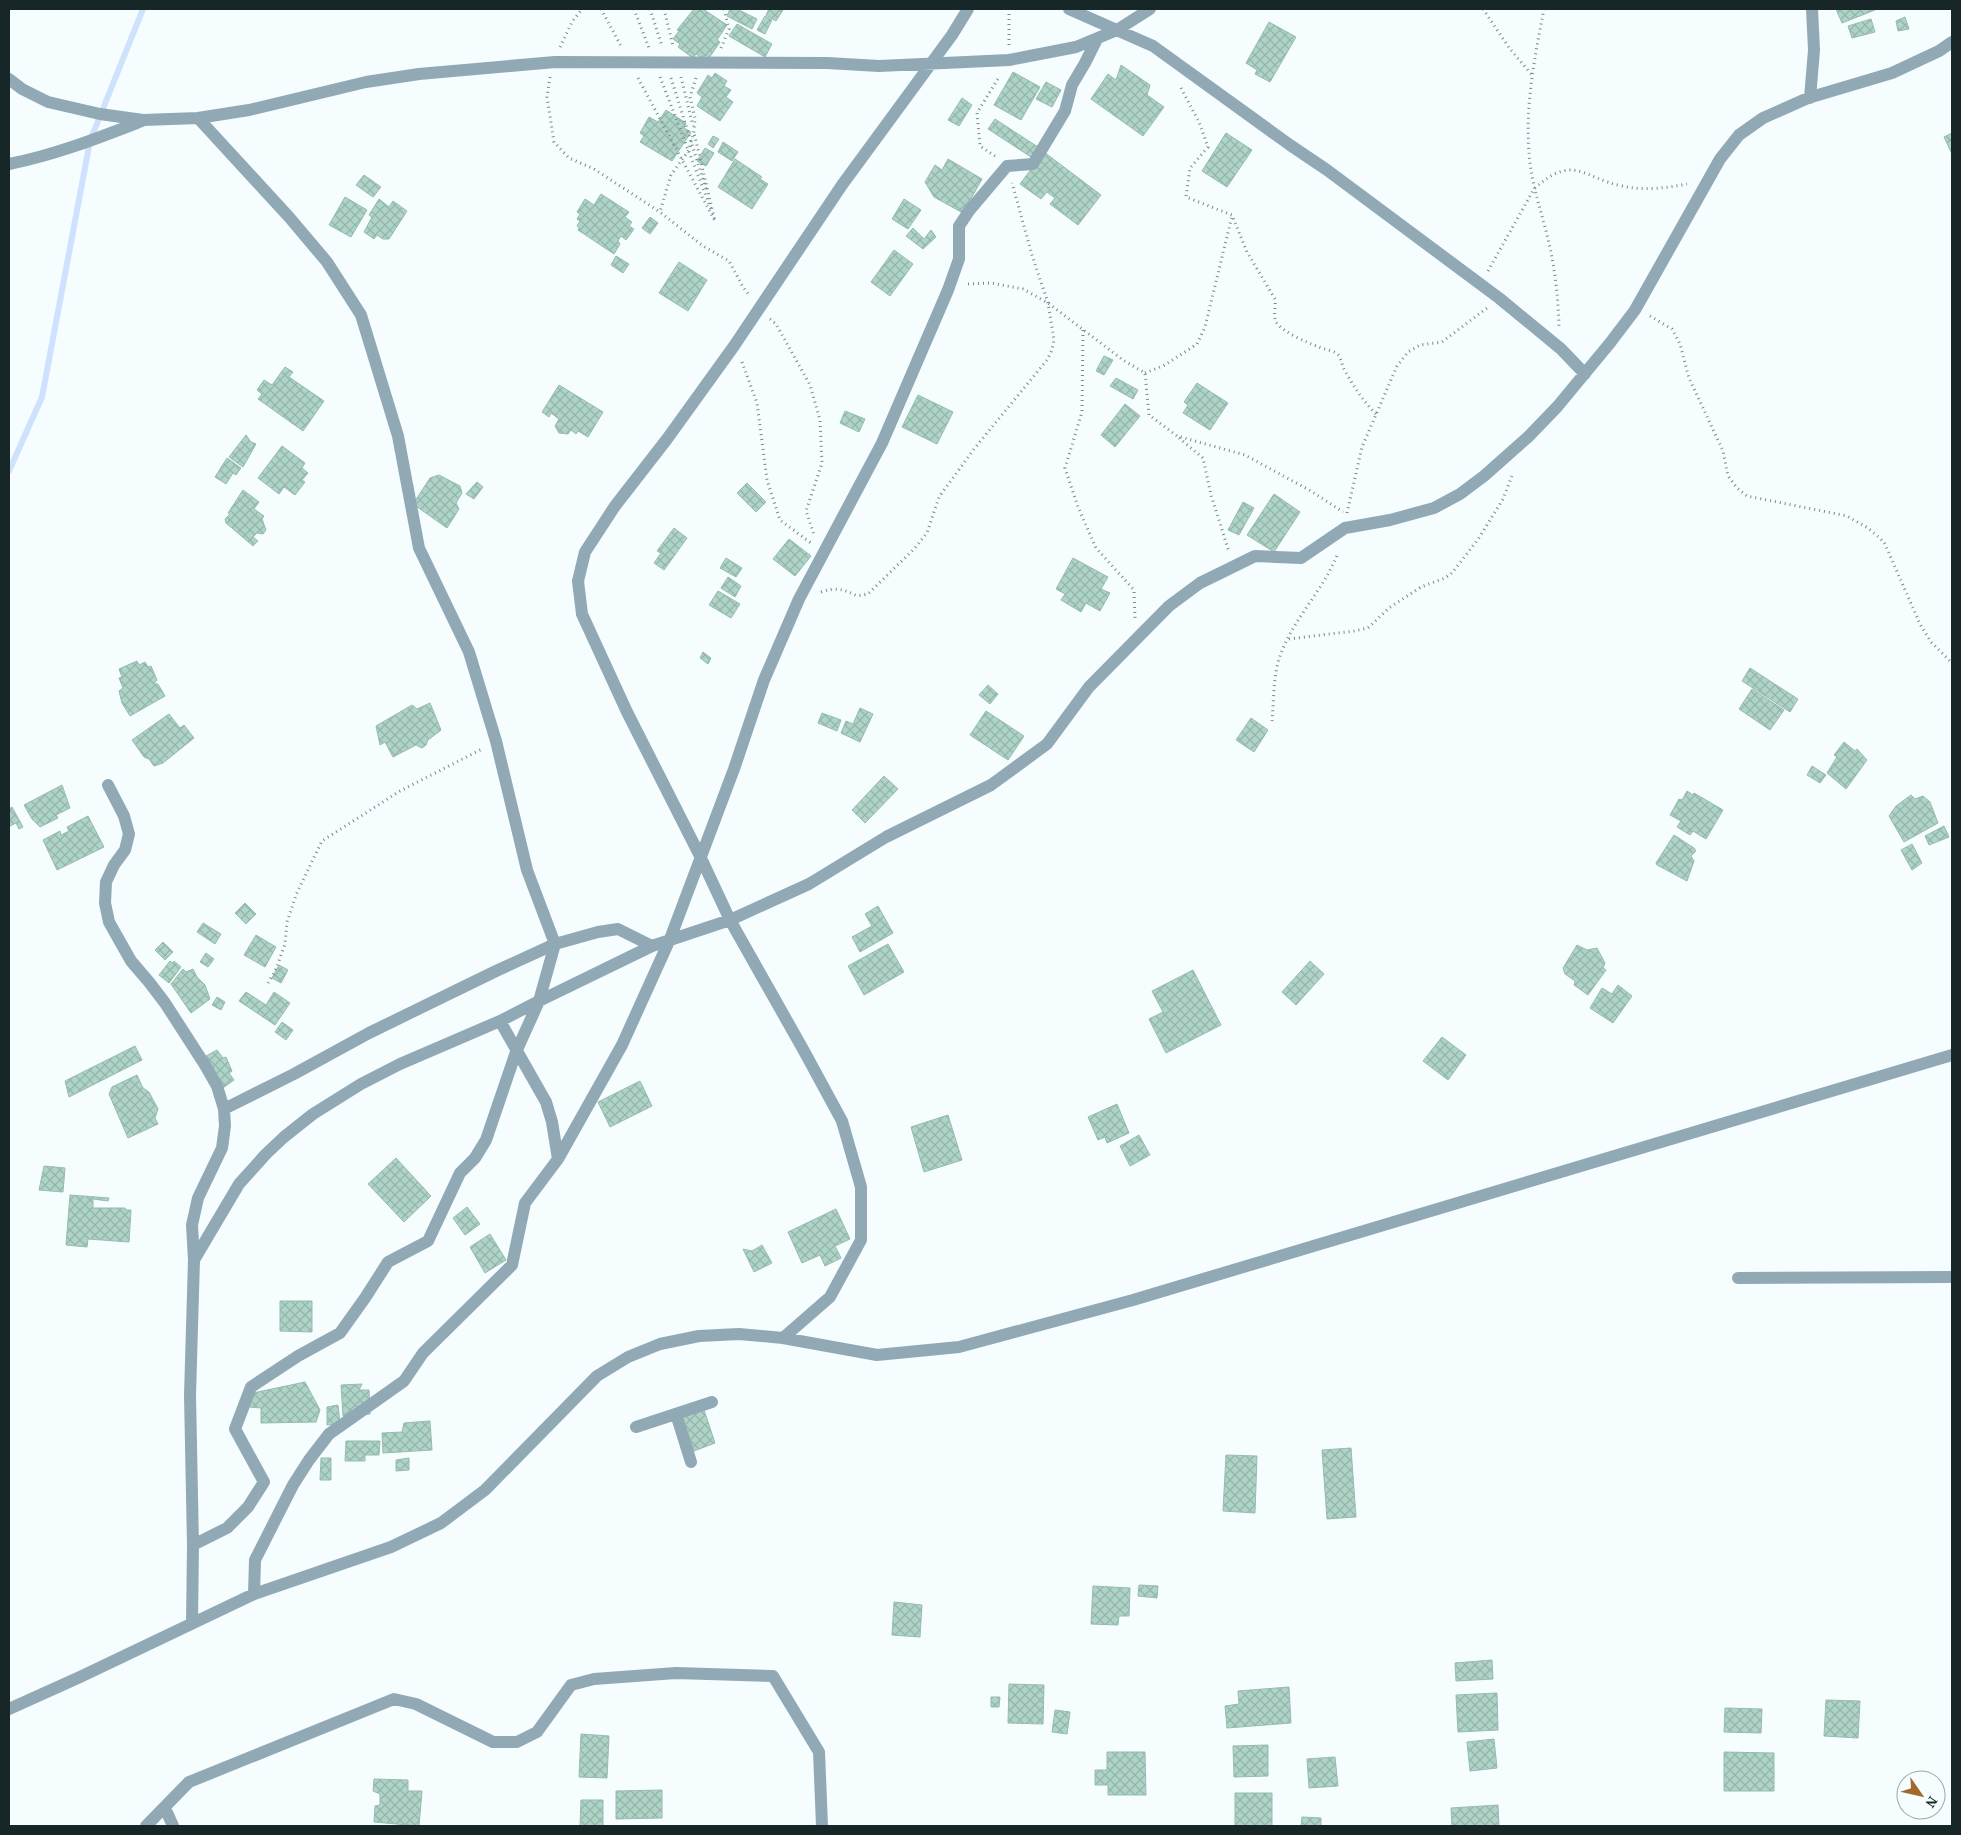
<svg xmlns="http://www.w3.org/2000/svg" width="1961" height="1835" font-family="'Source Serif 4',serif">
<defs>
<pattern id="building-cross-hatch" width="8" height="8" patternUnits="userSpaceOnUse" patternTransform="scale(1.25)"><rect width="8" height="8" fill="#aed3c7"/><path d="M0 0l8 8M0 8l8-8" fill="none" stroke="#95b5ab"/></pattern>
</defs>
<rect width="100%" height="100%" fill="#f5fdfe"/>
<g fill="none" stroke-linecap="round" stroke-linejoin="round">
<path stroke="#cee1fd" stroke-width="6" d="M 9,471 L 42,397 L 90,141 L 143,9"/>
</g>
<path fill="url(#building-cross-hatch)" stroke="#97bbb0" d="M 694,9 L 703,9 L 727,25 L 717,40 L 720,42 L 709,58 L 706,55 L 703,59 L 696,54 L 693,58 L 678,47 L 680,44 L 673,39 L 679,31 L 677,30 Z
M 730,9 L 737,9 L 757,19 L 752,29 L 727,16 Z
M 769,9 L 783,10 L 776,21 L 766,15 Z
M 1836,9 L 1875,9 L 1875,10 L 1842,23 Z
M 765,16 L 772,20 L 765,34 L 757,30 Z
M 1905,17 L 1909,29 L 1898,31 L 1896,21 Z
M 1871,19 L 1875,32 L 1852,38 L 1848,26 Z
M 1269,22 L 1296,37 L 1270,82 L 1255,74 L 1257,70 L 1246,63 Z
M 737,24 L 772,44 L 765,57 L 729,36 Z
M 1121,65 L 1150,85 L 1147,95 L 1164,107 L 1143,136 L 1091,99 L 1108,74 L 1116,80 Z
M 1013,72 L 1040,87 L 1021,120 L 994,105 Z
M 715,73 L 727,81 L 724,86 L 731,90 L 726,97 L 733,102 L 720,121 L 697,106 L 702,97 L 697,93 L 708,75 L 712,78 Z
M 1046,82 L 1061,90 L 1052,107 L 1036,99 Z
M 962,98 L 972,105 L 959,126 L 948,120 Z
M 666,110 L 686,123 L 684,128 L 691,132 L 672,161 L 640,142 L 644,136 L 640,133 L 649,117 L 658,122 Z
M 995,119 L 1038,147 L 1031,157 L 988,129 Z
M 1226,133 L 1252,150 L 1227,187 L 1202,171 Z
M 1952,133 L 1952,154 L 1944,137 Z
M 713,136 L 719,139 L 713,148 L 708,144 Z
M 723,142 L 738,152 L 732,161 L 718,152 Z
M 705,148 L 714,153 L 706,166 L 697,161 Z
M 1044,152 L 1101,195 L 1078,225 L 1050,204 L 1055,198 L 1047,192 L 1041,199 L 1020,184 Z
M 735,159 L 762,177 L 760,179 L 768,184 L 752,209 L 718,187 Z
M 948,159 L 982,179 L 963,213 L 934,197 L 925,182 L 935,165 L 942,170 Z
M 364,175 L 381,187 L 373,197 L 356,185 Z
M 601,194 L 629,212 L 625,217 L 632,222 L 629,226 L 634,229 L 626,240 L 621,236 L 618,241 L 620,244 L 614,254 L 578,230 L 579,228 L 577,226 L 580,221 L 577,219 L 580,214 L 577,212 L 585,199 L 594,205 Z
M 345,197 L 367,210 L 351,237 L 329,225 Z
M 379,199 L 389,207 L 393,201 L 407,211 L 389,239 L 383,239 L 377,235 L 374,239 L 364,232 L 372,217 L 369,215 Z
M 904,199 L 921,210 L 908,229 L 892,219 Z
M 650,217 L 658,223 L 650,234 L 642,228 Z
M 913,228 L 924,239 L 931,230 L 936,237 L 923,249 L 906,236 Z
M 894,250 L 913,264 L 890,296 L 871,282 Z
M 616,256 L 629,264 L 623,273 L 611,265 Z
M 679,262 L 707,280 L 688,311 L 659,293 Z
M 1104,356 L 1113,360 L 1104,375 L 1096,371 Z
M 285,367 L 293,372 L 289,377 L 324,401 L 303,431 L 258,399 L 262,394 L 257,390 L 264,380 L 272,385 Z
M 1116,378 L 1138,390 L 1133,399 L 1110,386 Z
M 1197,383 L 1228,403 L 1210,430 L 1183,413 L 1188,405 L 1184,402 Z
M 559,385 L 603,412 L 588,437 L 578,431 L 576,434 L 571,430 L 568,434 L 559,433 L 555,426 L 559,419 L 551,413 L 549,417 L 542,412 Z
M 918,395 L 953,412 L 937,444 L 902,427 Z
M 1125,404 L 1140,416 L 1115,447 L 1101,435 Z
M 845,411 L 865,419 L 859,432 L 840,423 Z
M 246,435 L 251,442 L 256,444 L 243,467 L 229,457 Z
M 282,446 L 305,463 L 302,468 L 308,473 L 302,480 L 305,482 L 295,495 L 284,487 L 279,494 L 258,478 Z
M 227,458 L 241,468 L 236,475 L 233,473 L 226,484 L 215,477 Z
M 439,475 L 460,486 L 462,493 L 456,503 L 459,509 L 447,528 L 413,504 L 430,478 Z
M 477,482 L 483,487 L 474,499 L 466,494 Z
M 747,483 L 766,502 L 756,512 L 737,493 Z
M 243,490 L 259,502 L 254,509 L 264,516 L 262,519 L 266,530 L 263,534 L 257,533 L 253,537 L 258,541 L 253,546 L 226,523 L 225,519 L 230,514 L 228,513 Z
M 1274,494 L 1300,512 L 1274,552 L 1247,535 Z
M 1243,502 L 1254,508 L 1239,535 L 1228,530 Z
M 674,528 L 687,538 L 664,570 L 654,563 L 661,553 L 657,551 Z
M 789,539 L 811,556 L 795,576 L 773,559 Z
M 726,558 L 742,568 L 736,577 L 720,568 Z
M 1073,558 L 1108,577 L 1101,589 L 1110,593 L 1100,611 L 1086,603 L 1081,612 L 1061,600 L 1065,594 L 1056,589 Z
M 728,577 L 741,586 L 735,597 L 721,588 Z
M 718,591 L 740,604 L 731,618 L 709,605 Z
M 703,652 L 711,658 L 708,664 L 700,658 Z
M 137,661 L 139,665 L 145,662 L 148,667 L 151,666 L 157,680 L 154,684 L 158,684 L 165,696 L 130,716 L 122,703 L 119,691 L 123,688 L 119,678 L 122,677 L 119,669 Z
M 1750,668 L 1798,699 L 1790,712 L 1742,681 Z
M 988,685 L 998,694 L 990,704 L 979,695 Z
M 1752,689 L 1784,710 L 1770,730 L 1739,709 Z
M 430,703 L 441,730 L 428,740 L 426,745 L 422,748 L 416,745 L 393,757 L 385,742 L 380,745 L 376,726 L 412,705 L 417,709 Z
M 860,708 L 873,714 L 860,742 L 841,733 L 846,721 L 853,724 Z
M 986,711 L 1024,736 L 1008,760 L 970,735 Z
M 822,713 L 841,720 L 837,731 L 818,723 Z
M 169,714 L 180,728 L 184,725 L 194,738 L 163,763 L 154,766 L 149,759 L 144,757 L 132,740 Z
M 1251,718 L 1268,730 L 1254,752 L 1236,740 Z
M 1844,742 L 1855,751 L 1857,749 L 1867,760 L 1846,789 L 1827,773 L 1837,757 L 1834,755 Z
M 1812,766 L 1826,775 L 1820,783 L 1807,775 Z
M 884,776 L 898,789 L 865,823 L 852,810 Z
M 62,785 L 70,808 L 56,815 L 58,818 L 40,827 L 32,819 L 24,805 Z
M 1687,791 L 1693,795 L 1694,793 L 1723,810 L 1706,839 L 1693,831 L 1690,835 L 1677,827 L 1681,821 L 1670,815 L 1679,799 L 1682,800 Z
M 1911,795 L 1915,799 L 1923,796 L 1930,802 L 1938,823 L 1904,842 L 1889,816 L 1896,806 Z
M 12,807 L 23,827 L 19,829 L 16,823 L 10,826 L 9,824 L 9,809 Z
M 88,816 L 104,847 L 57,870 L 43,840 L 60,831 L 61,835 L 69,831 L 67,827 Z
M 1944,826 L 1949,837 L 1929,845 L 1925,836 Z
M 1674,835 L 1694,848 L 1696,851 L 1691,856 L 1694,861 L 1687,881 L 1657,865 L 1656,863 Z
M 1912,844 L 1922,863 L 1912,870 L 1901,850 Z
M 245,903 L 256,914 L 246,924 L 235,913 Z
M 878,906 L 893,933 L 860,952 L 852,937 L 872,926 L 865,914 Z
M 203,923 L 221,934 L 215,944 L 197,932 Z
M 256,935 L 276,947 L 265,967 L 244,955 Z
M 163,942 L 173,952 L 165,960 L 155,950 Z
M 888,944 L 904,972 L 864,995 L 848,966 Z
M 1577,945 L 1587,950 L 1597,948 L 1605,963 L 1603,968 L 1606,970 L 1588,995 L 1574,985 L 1575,981 L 1565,974 L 1563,968 Z
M 206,953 L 214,959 L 208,967 L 200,962 Z
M 170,961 L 173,963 L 174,961 L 181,967 L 169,983 L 159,975 Z
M 1310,961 L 1324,974 L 1296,1005 L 1282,992 Z
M 279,965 L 288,970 L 281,983 L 272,978 Z
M 183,969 L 186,972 L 193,969 L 197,977 L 205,985 L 210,999 L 191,1013 L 171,984 Z
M 1193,970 L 1221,1025 L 1166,1053 L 1149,1019 L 1163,1012 L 1152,991 Z
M 1618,985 L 1632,996 L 1613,1023 L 1590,1008 L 1602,988 L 1612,994 Z
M 246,992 L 266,1005 L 274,992 L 290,1003 L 275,1025 L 239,1001 Z
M 217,997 L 225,1002 L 221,1010 L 212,1005 Z
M 282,1022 L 293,1030 L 286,1040 L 275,1032 Z
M 1442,1037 L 1466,1055 L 1448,1080 L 1423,1061 Z
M 135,1046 L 142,1060 L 69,1097 L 65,1081 Z
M 217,1050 L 223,1058 L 226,1057 L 232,1071 L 229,1073 L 234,1080 L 223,1088 L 206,1056 Z
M 137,1075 L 143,1088 L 149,1092 L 158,1109 L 155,1118 L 158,1124 L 128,1138 L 109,1094 L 112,1087 Z
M 640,1081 L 652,1106 L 610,1127 L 598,1102 Z
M 1117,1104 L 1129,1133 L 1107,1143 L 1105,1137 L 1098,1140 L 1088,1117 Z
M 948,1115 L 962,1160 L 924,1172 L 911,1127 Z
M 1139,1135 L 1150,1155 L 1130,1166 L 1120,1146 Z
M 396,1158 L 431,1196 L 404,1222 L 368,1184 Z
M 44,1166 L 65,1168 L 63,1192 L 39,1190 Z
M 70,1195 L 109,1198 L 108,1201 L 93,1199 L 93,1208 L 125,1208 L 126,1210 L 131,1210 L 129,1242 L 88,1239 L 87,1247 L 66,1245 Z
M 467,1207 L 480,1224 L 465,1235 L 453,1218 Z
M 836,1209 L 850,1239 L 835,1246 L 841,1258 L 825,1266 L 820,1255 L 802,1263 L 788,1232 Z
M 490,1234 L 506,1260 L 485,1273 L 470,1247 Z
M 762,1245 L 772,1263 L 754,1272 L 743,1249 L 752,1251 Z
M 280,1301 L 312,1301 L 312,1332 L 280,1331 Z
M 305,1382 L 320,1410 L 316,1422 L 261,1423 L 261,1408 L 249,1407 L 253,1393 Z
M 362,1384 L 359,1390 L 369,1390 L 370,1414 L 343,1416 L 341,1385 Z
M 338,1405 L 340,1424 L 327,1425 L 327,1407 Z
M 704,1410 L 715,1443 L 694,1451 L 682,1417 Z
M 430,1421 L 432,1450 L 383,1453 L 382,1433 L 402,1432 L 404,1423 Z
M 346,1441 L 380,1441 L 379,1455 L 365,1455 L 365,1461 L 345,1461 Z
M 1351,1448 L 1356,1517 L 1327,1519 L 1322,1450 Z
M 1226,1455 L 1257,1456 L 1255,1513 L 1223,1511 Z
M 321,1458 L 331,1458 L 331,1480 L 320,1480 Z
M 409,1458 L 409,1470 L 396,1471 L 396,1460 Z
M 1139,1585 L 1158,1586 L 1157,1598 L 1138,1596 Z
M 1093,1586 L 1130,1588 L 1129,1616 L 1119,1616 L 1118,1625 L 1091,1624 Z
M 894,1602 L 922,1605 L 920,1637 L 892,1635 Z
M 1492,1660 L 1493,1679 L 1456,1681 L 1455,1663 Z
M 1009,1684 L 1044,1685 L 1043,1724 L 1008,1723 Z
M 1289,1687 L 1291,1723 L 1227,1728 L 1225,1706 L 1239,1704 L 1238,1691 Z
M 1497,1693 L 1498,1730 L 1458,1732 L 1456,1695 Z
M 991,1697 L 1000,1697 L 999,1707 L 991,1707 Z
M 1826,1700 L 1860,1701 L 1858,1738 L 1824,1736 Z
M 1725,1708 L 1762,1709 L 1761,1733 L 1724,1732 Z
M 1055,1710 L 1070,1712 L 1067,1734 L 1052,1732 Z
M 581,1734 L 609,1736 L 607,1778 L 579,1777 Z
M 1494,1739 L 1497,1768 L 1470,1771 L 1467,1742 Z
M 1268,1745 L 1268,1776 L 1234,1777 L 1233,1746 Z
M 1107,1752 L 1145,1752 L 1146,1795 L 1108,1795 L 1108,1785 L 1095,1785 L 1095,1770 L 1107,1770 Z
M 1724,1752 L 1774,1753 L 1774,1791 L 1724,1791 Z
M 1335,1757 L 1338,1786 L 1309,1788 L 1307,1759 Z
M 374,1779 L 408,1780 L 408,1791 L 422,1791 L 419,1826 L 374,1822 L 375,1806 L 380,1805 L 380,1794 L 373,1791 Z
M 662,1790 L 662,1818 L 616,1819 L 616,1791 Z
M 1235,1793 L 1272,1793 L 1272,1826 L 1235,1826 Z
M 581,1800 L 603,1800 L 603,1826 L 580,1826 Z
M 1498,1805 L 1499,1826 L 1452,1826 L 1451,1808 Z
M 1302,1817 L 1321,1818 L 1321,1826 L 1301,1826 Z"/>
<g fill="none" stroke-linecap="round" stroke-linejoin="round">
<path stroke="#7c898a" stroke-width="3" stroke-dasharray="1 4" stroke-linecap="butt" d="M 601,9 L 621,46
M 634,9 L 649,48
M 650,9 L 662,46
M 664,9 L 673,46
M 1009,9 L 1009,46
M 1483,9 L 1510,49 L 1533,76
M 1544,9 C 1535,55 1525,106 1529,153 C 1531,183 1541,210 1548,239 C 1555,268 1558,296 1559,326
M 560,47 L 572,22 L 582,9
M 721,48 L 729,29 L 724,9
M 550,77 L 547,97 L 554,142 L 569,158 L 594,169 L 660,212
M 660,77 L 711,209
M 681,77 L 693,126
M 638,78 L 715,221 L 694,133
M 671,78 L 706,189
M 696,78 L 690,97 L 695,118 L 694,131 L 689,150 L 671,175 L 660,212 L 703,246 L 729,261 L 743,287 L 749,295
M 1181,88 L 1199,122 L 1208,147 L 1190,168 L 1186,197 L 1232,215 L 1247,252 L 1275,299 C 1276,307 1273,315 1276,322 C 1282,332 1308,343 1319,347 C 1325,350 1335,350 1339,356 C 1342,361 1342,366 1345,371 C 1354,387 1363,401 1376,414
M 995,156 L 980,146 L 977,113 L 999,77
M 1488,271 L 1534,189 C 1573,153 1583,178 1622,186 C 1644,191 1665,188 1687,184
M 968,284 L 991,283 L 1023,289 L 1048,303 L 1123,360 L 1145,373 L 1149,415 L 1177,436 L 1245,455 L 1311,491 L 1343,512
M 1650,316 L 1672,329 L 1680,344 L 1689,378 L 1723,451 L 1728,476 L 1737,488 L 1747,496 L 1847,516 L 1868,528 L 1884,542 L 1920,624 L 1931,642 L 1952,663
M 770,319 L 776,324 L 810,385 L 820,420 L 822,463 L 806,511 L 814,535
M 1083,330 L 1082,412 L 1065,468 L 1078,507 L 1096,548 L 1134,590 L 1135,618
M 742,362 L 757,403 L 767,480 L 780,520 L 811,543
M 1145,373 L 1165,365 L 1197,344 L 1205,327 L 1232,216
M 1179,438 L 1203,458 L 1211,495 L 1229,552
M 1347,513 L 1362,447 L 1397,366 L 1408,352 L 1420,345 L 1442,342 L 1487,308
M 821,592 C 835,587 844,589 857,596 L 868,594 L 914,549 L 927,533 L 939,497 L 974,449 L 1047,360 L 1052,350 L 1054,340 L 1048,303 L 1032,255 L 1012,183
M 1289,639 L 1354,631 L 1368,628 L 1389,608 L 1421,587 L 1445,578 L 1452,573 L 1479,538 L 1503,499 L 1513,473
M 1272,721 C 1274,699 1273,674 1281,653 C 1295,617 1324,589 1338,553
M 268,983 L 276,969 L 285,944 L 287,922 L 296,895 L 322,841 L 400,791 L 482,749"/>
<path stroke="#90a9b5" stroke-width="12" d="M 1069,9 L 1153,46 L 1290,145 L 1327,170 L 1499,298 L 1561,349 L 1585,374
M 9,79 L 22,89 L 48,102 L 100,114 L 143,120 L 198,118 L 249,110 L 366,82 L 419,74 L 555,62 L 827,63 L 879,66 L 1009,60 L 1076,47 L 1117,30 L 1150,9
M 1810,98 L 1814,50 L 1812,9
M 9,164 C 55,155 98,138 142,121
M 108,785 L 124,816 L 129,834 L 125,850 L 114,865 L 106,882 L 105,903 L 109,922 L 131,961 L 149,982 L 165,1003 L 205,1065 L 217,1086 L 224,1109 L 225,1126 L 222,1148 L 198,1198 L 192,1225 L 194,1260 L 190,1395 L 193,1545 L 192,1623
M 500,1021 L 546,1102 L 552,1122 L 558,1159
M 224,1109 L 294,1074 L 369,1033 L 496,971 L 555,944 L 598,932 L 618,929 L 652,946
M 194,1260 L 239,1184 L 266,1154 L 284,1137 L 313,1114 L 361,1084 L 400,1064 L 500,1021 L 539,1001 L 652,946 L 730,920 L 809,884 L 886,837 L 991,785 L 1047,744 L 1089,687 L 1169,606 L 1200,583 L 1255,556 L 1301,558 L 1345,528 L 1390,520 L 1434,508 L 1460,494 L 1484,476 L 1528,437 L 1557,407 L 1610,343 L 1635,310 L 1720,159 L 1739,135 L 1763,118 L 1808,98 L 1892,73 L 1939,51 L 1952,42
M 1738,1278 L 1952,1277
M 783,1338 L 830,1297 L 861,1240 L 861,1187 L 842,1121 L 804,1051 L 730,920 L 701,858 L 627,712 L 582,614 L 578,581 L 585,552 L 615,506 L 667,439 L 734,346 L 842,185 L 952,35 L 968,9
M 676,1414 L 691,1462
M 636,1427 L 712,1402
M 193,1545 L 227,1528 L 248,1507 L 264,1482 L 235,1429 L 251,1387 L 298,1356 L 340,1333 L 365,1298 L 388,1262 L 428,1241 L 460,1173 L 475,1158 L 486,1140 L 516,1052 L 539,1001 L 555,944 L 527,870 L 496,741 L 469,652 L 419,548 L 398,436 L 361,315 L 327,262 L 289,217 L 198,118
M 254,1594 L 255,1560 L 293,1485 L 309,1460 L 329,1434 L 404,1381 L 423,1353 L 512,1265 L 525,1203 L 558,1159 L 622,1045 L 670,939 L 734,769 L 764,680 L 799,599 L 882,443 L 948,290 L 959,259 L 959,226 L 969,211 L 1007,166 L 1033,164 L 1065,111 L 1072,85 L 1085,63 L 1097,39
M 9,1709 L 80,1677 L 254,1594 L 391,1547 L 441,1523 L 485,1490 L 597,1376 L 628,1357 L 660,1344 L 699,1336 L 739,1334 L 783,1338 L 877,1355 L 959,1347 L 1133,1300 L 1952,1055
M 165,1808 L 173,1826
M 146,1826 L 189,1782 L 394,1699 L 416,1704 L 493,1742 L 517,1742 L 537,1732 L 571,1685 L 594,1679 L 676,1673 L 773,1676 L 819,1752 L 822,1826"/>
</g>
<rect width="1961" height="1835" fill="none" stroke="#172728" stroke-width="20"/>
<g transform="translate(1921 1795) rotate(124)"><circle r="24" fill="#f5fdfe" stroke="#9ca7a8"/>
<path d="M0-4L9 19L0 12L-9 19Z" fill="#a5682c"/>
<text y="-8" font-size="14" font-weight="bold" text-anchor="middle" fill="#172728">N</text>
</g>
</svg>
